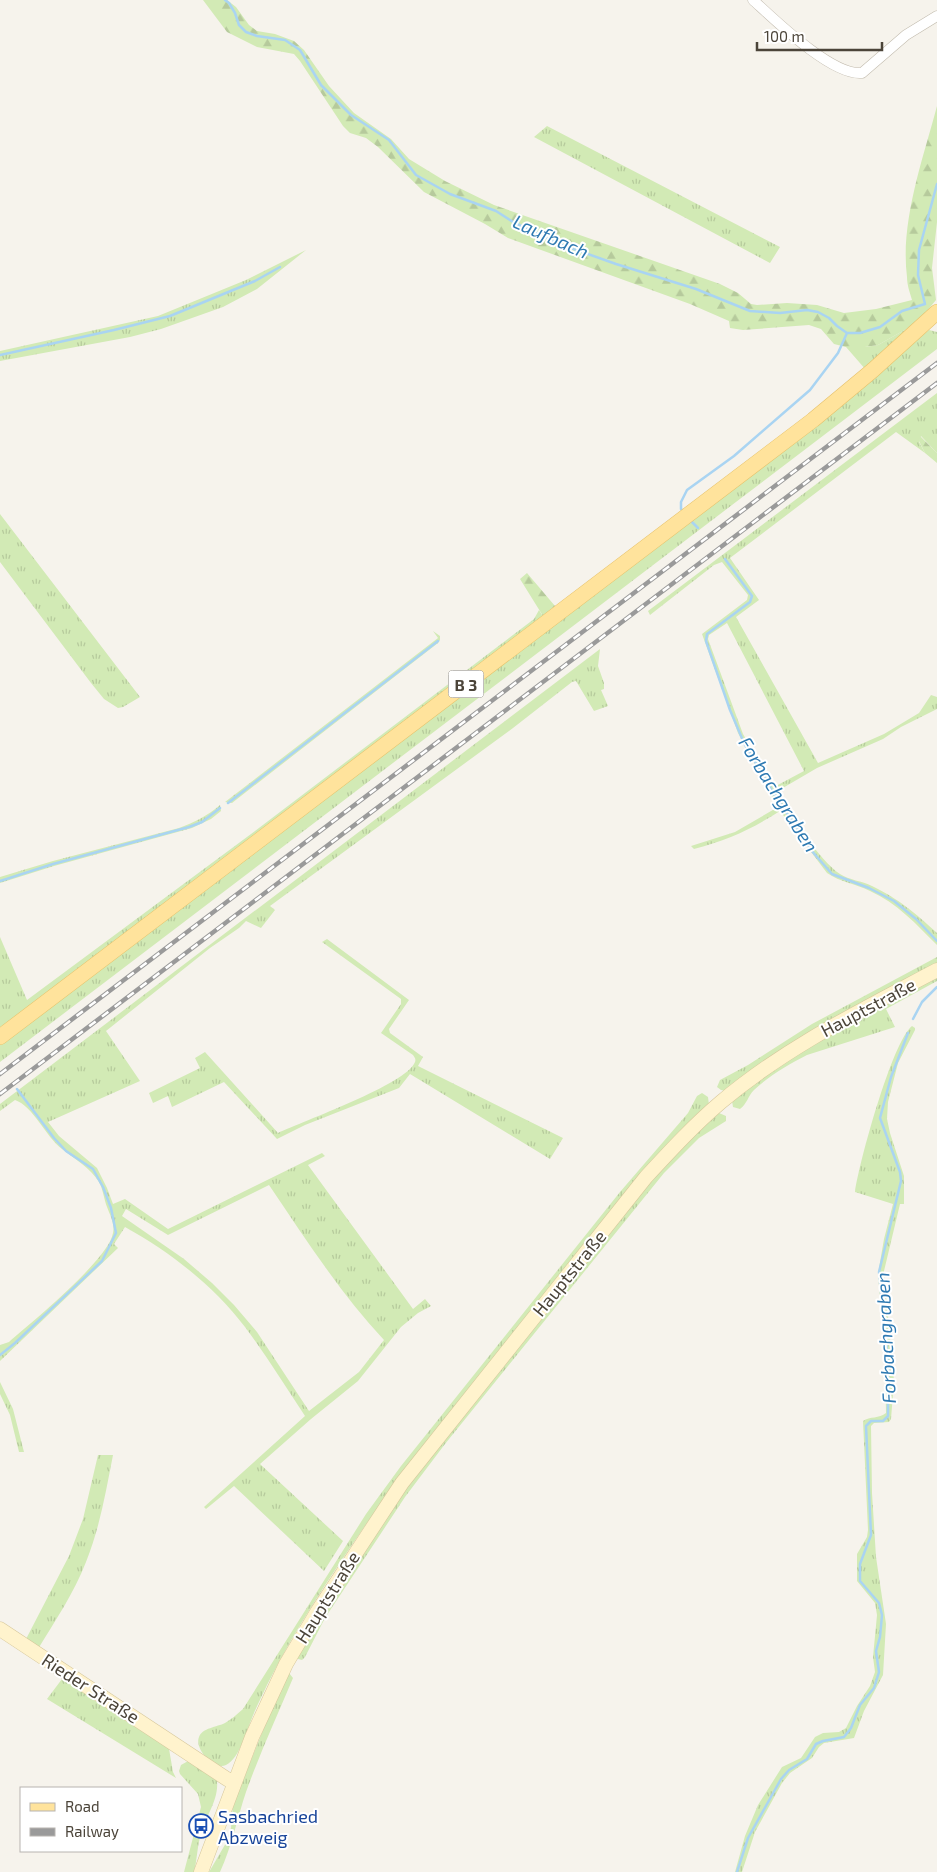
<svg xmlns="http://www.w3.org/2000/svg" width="937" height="1872" font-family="'Exo 2',sans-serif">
<defs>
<pattern id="grass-tufts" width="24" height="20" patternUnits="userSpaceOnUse" patternTransform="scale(1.25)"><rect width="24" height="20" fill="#d2eab5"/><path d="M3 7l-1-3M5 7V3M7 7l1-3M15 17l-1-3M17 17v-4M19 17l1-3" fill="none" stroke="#b6ca9c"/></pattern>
<pattern id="forest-firs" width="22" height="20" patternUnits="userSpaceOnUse" patternTransform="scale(1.25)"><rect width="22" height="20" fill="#d2eab5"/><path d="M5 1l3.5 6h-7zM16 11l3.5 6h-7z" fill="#b6ca9c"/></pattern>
</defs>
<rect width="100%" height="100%" fill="#f6f3ec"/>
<path fill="url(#grass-tufts)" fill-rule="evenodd" d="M 547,126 L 780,247 L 770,263 L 534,137 Z
M 306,250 L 257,289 L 223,307 L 161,329 L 130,337 L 0,361 L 0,351 L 158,316 L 246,280 Z
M 917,323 L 866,370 L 846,347 L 865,347 L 878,345 Z
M 929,330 L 937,332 L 937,349 L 0,1062 L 0,1044 Z
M 937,393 L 937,453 L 921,436 L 919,442 L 925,453 L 896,432 L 730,558 L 759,600 L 736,617 L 818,763 L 884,734 L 919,713 L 931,695 L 937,697 L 937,709 L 901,727 L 883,739 L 817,768 L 776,792 C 789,813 820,861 840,874 C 849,880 862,881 872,886 C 899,899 915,913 937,933 L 937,945 C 916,924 897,903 870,891 C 856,884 840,882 827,873 L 780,811 C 750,830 728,840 694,849 L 691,846 L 735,832 L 778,807 L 738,733 L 702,634 L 747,600 L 748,595 L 722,562 L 714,565 L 650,615 L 648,611 ZM 727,623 L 804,771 L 774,787 L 743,734 L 708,639 L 709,635 Z
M 0,514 L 140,697 L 123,707 L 118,708 L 104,699 L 91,683 L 0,562 Z
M 539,610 L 544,618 L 0,1031 L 0,937 L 27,1000 L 251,834 L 534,619 Z
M 433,631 L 440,636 L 440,640 L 438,643 L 232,803 L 225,802 L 438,638 Z
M 600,649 L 598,666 L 604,683 L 604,689 L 601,690 L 608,706 L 594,711 L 576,681 L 572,682 L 513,728 L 270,906 L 275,910 L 261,928 L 246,921 L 239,928 L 210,948 L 106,1031 L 140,1081 L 48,1122 L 59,1136 L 97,1168 L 107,1188 L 113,1204 L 125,1199 L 168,1229 L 322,1153 L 325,1156 L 308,1165 L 413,1309 L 425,1299 L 431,1306 L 418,1313 L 401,1327 L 358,1381 L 311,1419 L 260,1464 L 343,1541 L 324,1571 L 234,1486 L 206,1509 L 204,1507 L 305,1416 C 285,1386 266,1355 245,1327 C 213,1285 170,1252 125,1227 L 114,1244 L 118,1248 L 0,1361 L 0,1345 L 9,1342 C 32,1322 109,1259 113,1233 C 115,1224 110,1215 107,1207 C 104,1199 103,1189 99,1182 C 90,1168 75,1159 62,1149 C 46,1137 33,1106 15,1100 L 0,1111 L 0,1104 ZM 269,1185 C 305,1238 340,1293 384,1340 L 359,1372 L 309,1411 L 257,1332 L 234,1305 L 212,1283 L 184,1259 L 122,1216 L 126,1209 L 168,1235 Z
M 220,805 L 221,811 L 211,819 L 192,828 L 54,866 L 0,883 L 0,877 L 53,861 L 179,828 C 195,822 207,816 220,805 Z
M 327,939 L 409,1000 L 389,1029 L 390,1033 L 423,1057 L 418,1066 L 563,1138 L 550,1159 L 410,1074 L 399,1088 L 305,1125 L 277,1139 L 224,1082 L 172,1107 L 168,1096 L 153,1103 L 149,1093 L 200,1068 L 195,1058 L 205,1052 L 278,1133 C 303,1121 407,1084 415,1062 C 416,1059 415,1058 413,1055 L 381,1033 L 401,1004 L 401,999 L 322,942 Z
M 937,957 L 937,963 L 726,1091 L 721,1090 L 717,1087 L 720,1080 L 748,1065 L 812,1024 Z
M 937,975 L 937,981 L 886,1009 L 895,1027 L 807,1055 C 789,1064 769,1076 754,1090 C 748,1096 747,1104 740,1109 L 733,1107 L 732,1101 L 782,1062 Z
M 912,1026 L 915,1028 L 915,1030 L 898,1063 L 888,1102 L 887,1119 L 890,1133 L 904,1176 L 904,1204 L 900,1204 L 884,1271 L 894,1381 L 891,1419 L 889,1422 L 874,1423 L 871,1426 L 872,1493 L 876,1557 L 886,1624 L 883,1675 L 864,1711 L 854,1738 L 824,1743 L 819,1747 L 812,1758 L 790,1773 L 782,1783 L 755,1832 L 742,1872 L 735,1872 L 745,1836 L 758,1805 L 782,1767 L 801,1758 L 815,1737 L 823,1733 L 839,1732 L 846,1728 L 857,1706 L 870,1686 L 875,1672 L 873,1657 L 877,1615 L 875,1603 L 857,1581 L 857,1554 L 867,1537 L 868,1530 L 863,1421 C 870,1416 879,1419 886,1413 L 885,1360 L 878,1274 L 884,1239 L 893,1204 L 855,1192 C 859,1163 892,1042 912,1026 Z
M 702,1093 L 708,1097 L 709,1105 L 401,1474 C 354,1542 304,1611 267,1685 C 263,1694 258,1703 254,1713 C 248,1726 240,1759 226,1765 C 213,1771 194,1748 199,1737 C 202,1728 217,1727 225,1723 C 232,1719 237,1714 243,1709 L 366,1514 L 401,1466 L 620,1192 L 688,1113 L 697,1096 Z
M 719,1113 L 726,1116 L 726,1121 L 699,1138 L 664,1173 L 445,1444 L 405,1497 L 325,1618 L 305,1657 L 302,1660 L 298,1659 L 297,1653 L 412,1479 L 652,1178 L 683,1144 Z
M 0,1382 L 13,1409 L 24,1452 L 19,1452 L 10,1415 L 0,1394 Z
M 98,1455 L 113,1455 C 106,1491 100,1527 86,1562 C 74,1593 55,1621 38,1649 L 25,1641 L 69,1556 L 83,1519 Z
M 289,1673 L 293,1678 C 277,1716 260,1753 246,1792 C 237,1819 232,1846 220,1872 L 209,1872 L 226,1843 L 231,1828 L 233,1805 L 276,1698 Z
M 65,1675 L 168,1743 L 173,1772 L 176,1778 L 47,1699 Z
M 190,1760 L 217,1781 C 219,1801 204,1818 200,1837 C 197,1849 197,1860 194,1872 L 184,1872 L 201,1807 L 198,1794 L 180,1774 L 179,1771 L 181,1765 Z"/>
<path fill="url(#forest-firs)" d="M 203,0 L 227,0 L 236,7 L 249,25 L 257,31 L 275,34 L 294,41 L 304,50 L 329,86 L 354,113 L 391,139 L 409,159 L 445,181 L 494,205 L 720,284 L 738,293 L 751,304 L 757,305 L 787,303 L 817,305 L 844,313 L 876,309 L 912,300 C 910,293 907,285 907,277 C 900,222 923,159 937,106 L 937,222 L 932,268 L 936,300 L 917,323 L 878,345 L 865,347 L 846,347 L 834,344 L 821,329 L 809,325 L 743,330 L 730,328 L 729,321 L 690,304 L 508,238 L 485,224 L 424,192 L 378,147 L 366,138 L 350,133 L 343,126 L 300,61 L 294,54 L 257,47 L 227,32 Z
M 920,436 L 937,453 L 937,463 L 925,453 L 919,441 Z
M 527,573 L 555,606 L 543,616 L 520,579 Z"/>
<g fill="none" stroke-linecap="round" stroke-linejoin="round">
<path stroke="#a9d4f2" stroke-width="2.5" d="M 225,0 L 229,3 L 235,13 L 239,25 L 246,32 L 257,36 L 285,40 L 300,50 L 321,85 L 351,115 L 389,140 L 416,175 L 450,194 L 496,211 L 513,222 L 557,243 L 616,264 L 696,289 L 750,311 L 780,313 L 807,310 L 818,312 L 829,318 L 837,326 L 847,333 L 860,333 L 880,327 L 902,311 L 925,304
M 925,304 L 918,275 L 919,250 L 937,184
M 0,355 L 114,330 L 170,316 L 255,281 L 280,267
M 684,512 L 681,509 L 681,502 L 687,490 L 734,456 L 810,390 L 838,353 L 847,333
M 690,520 L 698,528
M 725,559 L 752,596 L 750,602 L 707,634 L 706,641 L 730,710 L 744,743 L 771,789 L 811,850 L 832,874 L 869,888 L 894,901 L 916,919 L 937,941
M 228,803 L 438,641
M 0,881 L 53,864 L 189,827 L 202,822 L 220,808
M 913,1019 L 922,1002 L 937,987
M 0,1355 L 15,1343 L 102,1261 L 116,1233 L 111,1208 L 103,1187 L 93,1169 L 66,1151 L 54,1138 L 17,1089
M 737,1872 L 748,1838 L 781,1779 L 789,1770 L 807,1759 L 816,1744 L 823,1741 L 844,1737 L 851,1728 L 860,1705 L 874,1688 L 879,1672 L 876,1651 L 880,1637 L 882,1615 L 879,1603 L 860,1581 L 860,1564 L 871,1535 L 866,1426 L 871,1421 L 883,1421 L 888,1416 L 888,1362 L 879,1272 L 901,1181 L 900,1172 L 880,1118 L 891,1077 L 908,1033"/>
<g stroke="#c2bbae" stroke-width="11">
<path id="street" d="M 753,0 C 775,20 832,76 862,73 L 906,35 L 937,16"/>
</g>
<g stroke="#d6c79b" stroke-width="15">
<path id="secondary" d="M 0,1629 L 227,1779 L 234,1782
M 201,1872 L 252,1737 L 286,1664 L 317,1612 L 402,1483 L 646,1177 C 670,1151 694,1125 721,1102 C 786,1047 862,1010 937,970"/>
</g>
<g stroke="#e6c16a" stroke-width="16">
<path id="primary" d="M 0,1037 L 813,420 L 873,370 L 937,312"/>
</g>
<use href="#street" stroke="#fff" stroke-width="10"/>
<use href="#secondary" stroke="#fff3cd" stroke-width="14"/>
<use href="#primary" stroke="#ffe39c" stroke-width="15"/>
<g stroke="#9a9a9a" stroke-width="4.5">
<path id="rail" d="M 0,1074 L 937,363
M 0,1094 L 937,383"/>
</g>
<use href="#rail" stroke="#fff" stroke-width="2.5" stroke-dasharray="8" stroke-linecap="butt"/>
</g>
<defs>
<g id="bus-ring" transform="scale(1.25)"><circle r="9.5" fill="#fff" stroke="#1a4fb4" stroke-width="1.5"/><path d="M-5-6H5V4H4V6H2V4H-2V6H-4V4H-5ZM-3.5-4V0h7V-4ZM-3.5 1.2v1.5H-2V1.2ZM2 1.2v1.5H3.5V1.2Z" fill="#1a4fb4"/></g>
</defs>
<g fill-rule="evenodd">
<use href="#bus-ring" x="201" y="1826"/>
</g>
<g text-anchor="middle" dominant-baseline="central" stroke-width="4" stroke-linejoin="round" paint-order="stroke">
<rect fill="#fff" stroke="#817c74" stroke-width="1" x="448.5" y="670.5" width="35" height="27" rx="4"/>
<g font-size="16" font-weight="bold" fill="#4b4439">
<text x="466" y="684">B 3</text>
</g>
<g font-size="18" fill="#4b4439" stroke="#fff">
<text transform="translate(868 1007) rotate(-28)">Hauptstraße</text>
<text transform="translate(569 1273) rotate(-51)">Hauptstraße</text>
<text transform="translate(327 1597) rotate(-58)">Hauptstraße</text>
<text transform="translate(91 1688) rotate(33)">Rieder Straße</text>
</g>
<g font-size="18" fill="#164399" stroke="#fff" text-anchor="start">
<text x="218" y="1816">Sasbachried<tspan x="218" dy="21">Abzweig</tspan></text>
</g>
<g font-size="19" font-style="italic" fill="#2e7ab2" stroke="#fff">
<text transform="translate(551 236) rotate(24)">Laufbach</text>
<text transform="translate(779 794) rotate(58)">Forbachgraben</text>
<text transform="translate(885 1338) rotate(-93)">Forbachgraben</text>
</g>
</g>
<rect x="20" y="1787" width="162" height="65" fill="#ffffff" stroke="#b7b4b0"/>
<rect x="30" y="1803" width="25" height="8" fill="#ffe39c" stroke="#b7b4b0"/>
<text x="65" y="1812" font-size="15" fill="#4b4439">Road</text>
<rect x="30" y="1828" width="25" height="8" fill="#9a9a9a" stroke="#b7b4b0"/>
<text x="65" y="1837" font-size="15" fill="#4b4439">Railway</text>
<path d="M757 42v8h125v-8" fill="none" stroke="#4b4439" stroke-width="2.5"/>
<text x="764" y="42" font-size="15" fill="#4b4439" stroke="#ffffff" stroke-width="4" paint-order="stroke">100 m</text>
</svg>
